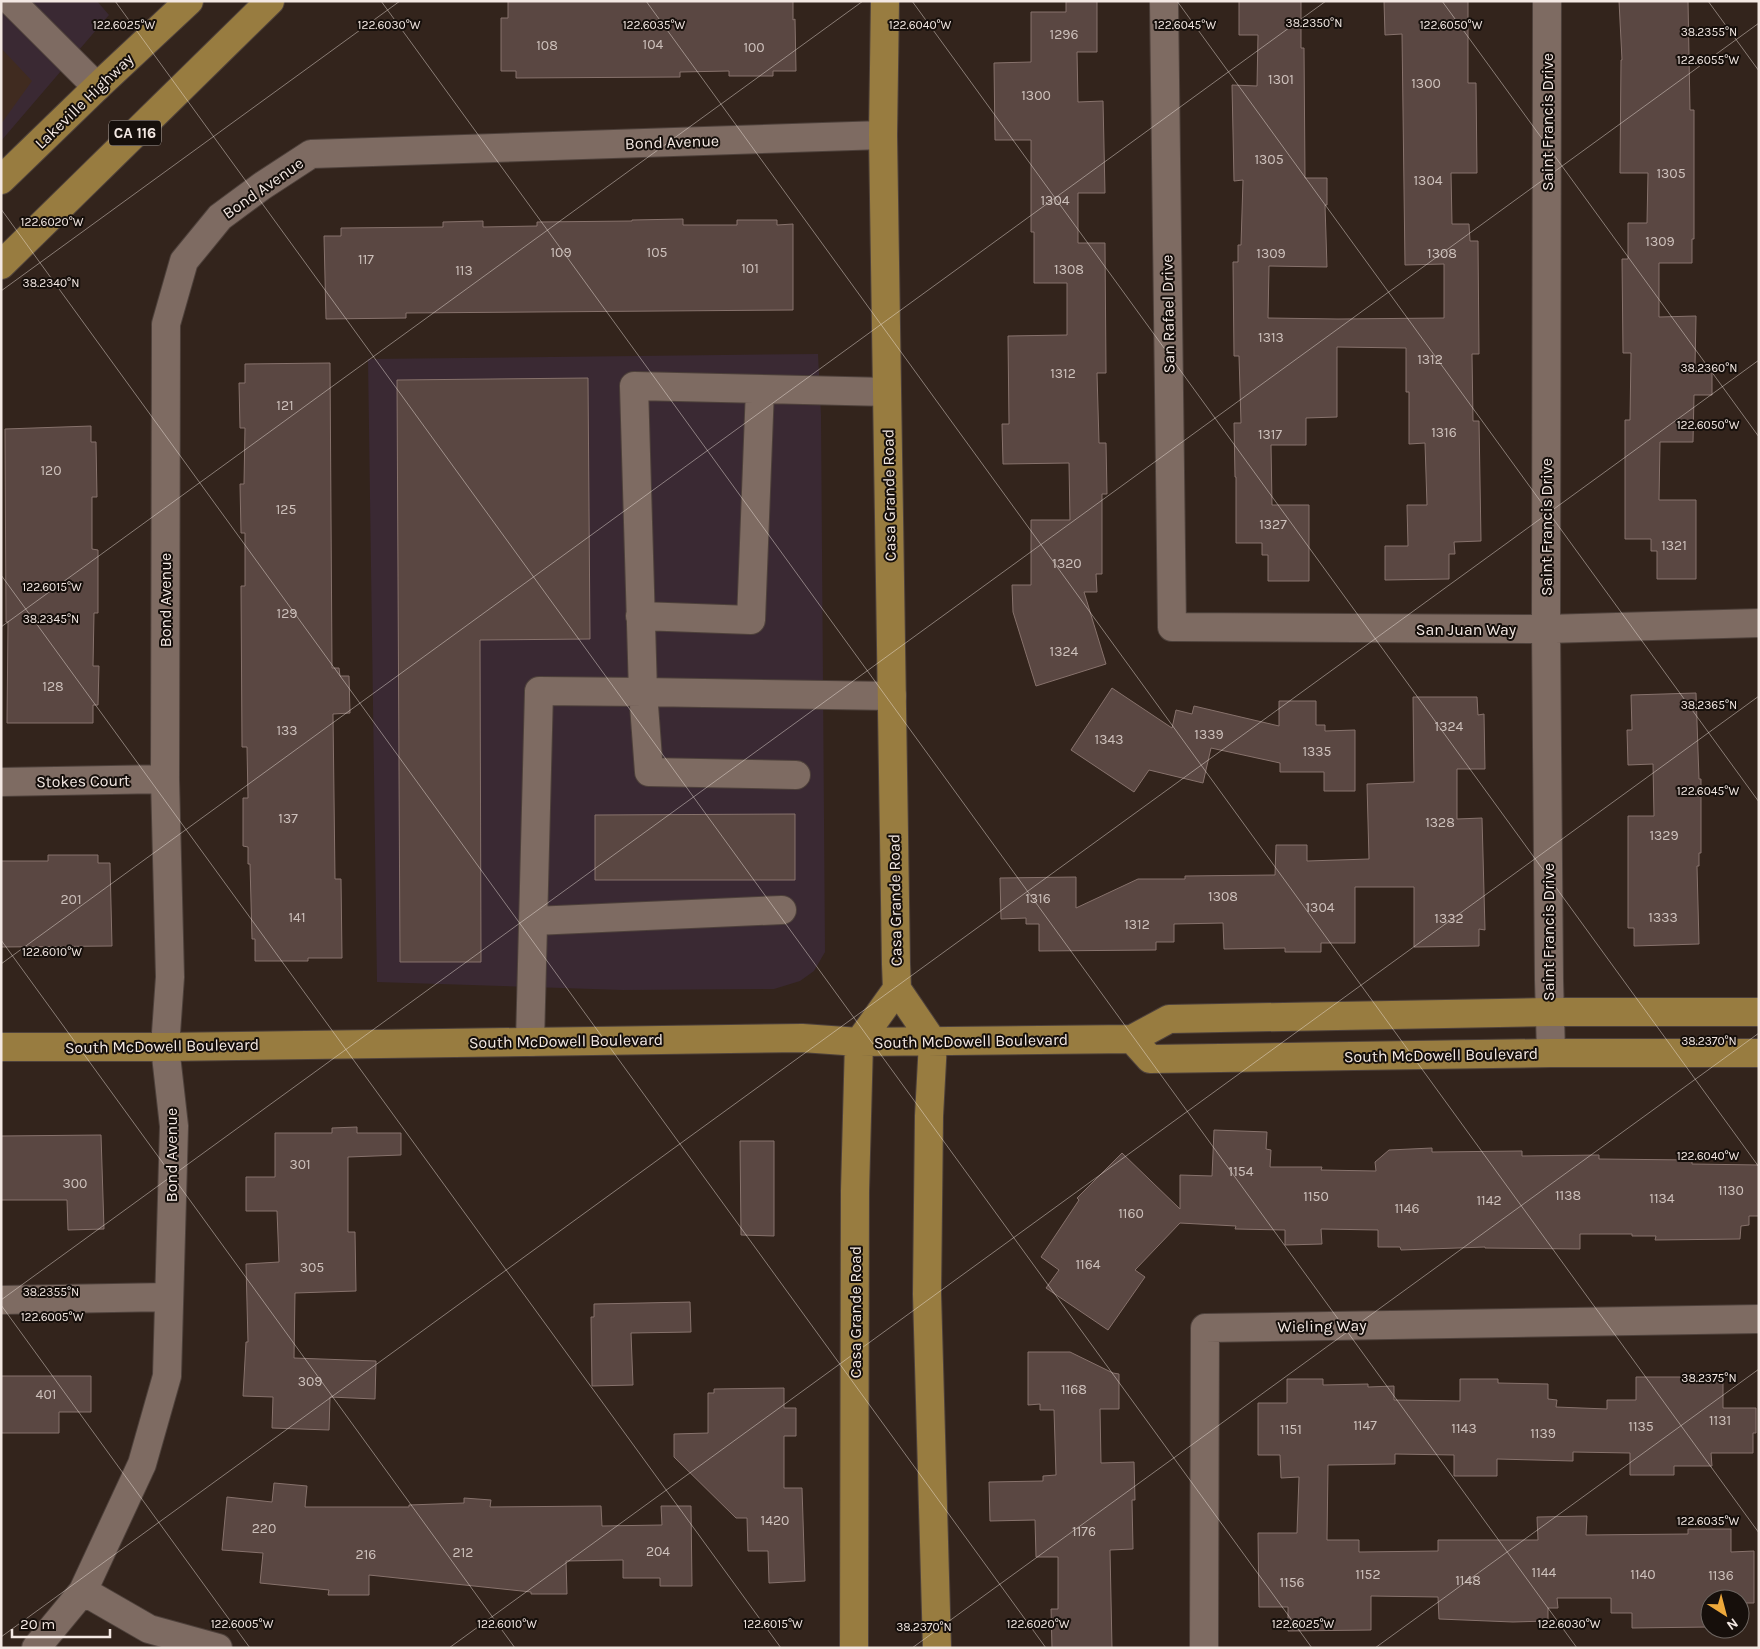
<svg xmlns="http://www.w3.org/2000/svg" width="1760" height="1649" font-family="Karla,sans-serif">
<rect width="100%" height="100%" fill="#33241c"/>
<path fill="#3a2933" d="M 1,1 L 97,1 L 109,15 L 1,141 Z
M 818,354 L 821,415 L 825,952 L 814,971 L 800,981 L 774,989 L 623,990 L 377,982 L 368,359 Z"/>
<path fill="#402b20" d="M 1,48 L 32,81 L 1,124 Z"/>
<path fill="#5a4742" stroke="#87726c" d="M 508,1 L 793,1 L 793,20 L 795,19 L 796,71 L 773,71 L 773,76 L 729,76 L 729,71 L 680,72 L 680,77 L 516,78 L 516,71 L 501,71 L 501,18 L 508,18 Z
M 1066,1 L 1097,1 L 1097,52 L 1077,52 L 1078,102 L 1103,101 L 1105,193 L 1078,193 L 1078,243 L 1105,243 L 1106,373 L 1097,373 L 1099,443 L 1106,443 L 1107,494 L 1102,494 L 1102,574 L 1096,574 L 1097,592 L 1084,592 L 1106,664 L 1036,686 L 1013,612 L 1012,585 L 1031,585 L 1031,520 L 1070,520 L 1069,463 L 1003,464 L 1002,424 L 1009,424 L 1008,336 L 1067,335 L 1067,283 L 1034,283 L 1034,232 L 1031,232 L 1031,140 L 995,140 L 994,63 L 1031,62 L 1031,12 L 1066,12 Z
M 1239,1 L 1301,1 L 1301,48 L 1304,48 L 1305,178 L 1327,178 L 1327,205 L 1325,205 L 1327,267 L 1269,266 L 1268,318 L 1338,319 L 1444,318 L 1444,264 L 1405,265 L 1402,34 L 1385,35 L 1384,1 L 1468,1 L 1468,83 L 1476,83 L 1477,173 L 1451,173 L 1452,224 L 1469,224 L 1470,241 L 1478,241 L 1479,354 L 1472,354 L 1473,421 L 1479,421 L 1481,541 L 1454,542 L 1455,554 L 1449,554 L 1449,579 L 1385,580 L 1385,546 L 1408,546 L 1407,505 L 1427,505 L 1425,443 L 1409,444 L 1409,392 L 1406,392 L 1406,348 L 1337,347 L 1337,417 L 1306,418 L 1306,445 L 1271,445 L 1272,505 L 1309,505 L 1309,581 L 1268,581 L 1268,555 L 1262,555 L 1262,543 L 1236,543 L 1236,477 L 1235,477 L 1234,423 L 1241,423 L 1239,356 L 1234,356 L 1233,262 L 1238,262 L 1238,245 L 1241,245 L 1243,180 L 1234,181 L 1232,85 L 1257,86 L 1258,35 L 1239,35 Z
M 1619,1 L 1688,1 L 1690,110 L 1694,110 L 1694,239 L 1692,239 L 1692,263 L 1659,263 L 1659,317 L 1696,316 L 1695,366 L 1712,365 L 1712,395 L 1694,395 L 1693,442 L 1660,442 L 1659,500 L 1696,500 L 1696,579 L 1657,579 L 1657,551 L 1651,551 L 1651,539 L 1625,539 L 1625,420 L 1630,420 L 1631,353 L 1623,353 L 1622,259 L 1628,259 L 1628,223 L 1647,223 L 1648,173 L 1620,173 L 1621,60 L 1622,60 Z
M 683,219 L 683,225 L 737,225 L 737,220 L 777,220 L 777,225 L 793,224 L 793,310 L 406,313 L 406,318 L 326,319 L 324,236 L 341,236 L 341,228 L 443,227 L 443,222 L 483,221 L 483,227 L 537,226 L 537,222 L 632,221 L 632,220 Z
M 330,363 L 332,668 L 339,668 L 340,676 L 349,676 L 350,713 L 333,714 L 335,879 L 341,879 L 342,958 L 308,958 L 308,961 L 255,961 L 255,939 L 252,939 L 250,864 L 248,864 L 248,847 L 243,846 L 243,798 L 248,798 L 247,747 L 242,747 L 241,586 L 245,586 L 245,533 L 241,533 L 240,484 L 244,484 L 245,428 L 240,428 L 239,383 L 245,383 L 245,364 Z
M 588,378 L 590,639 L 480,640 L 481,962 L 400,962 L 397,380 Z
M 91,426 L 91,442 L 96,442 L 97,497 L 92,497 L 92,549 L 98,550 L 98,613 L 94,613 L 93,666 L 99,666 L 98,705 L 93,705 L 93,723 L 7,723 L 8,622 L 6,622 L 5,429 Z
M 1112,688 L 1172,728 L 1176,710 L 1192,714 L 1194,706 L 1279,726 L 1279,701 L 1316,701 L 1316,725 L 1325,725 L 1325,731 L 1355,730 L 1355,791 L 1324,791 L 1324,772 L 1280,772 L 1280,763 L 1211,748 L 1203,783 L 1149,770 L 1134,792 L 1071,750 Z
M 1696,693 L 1699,779 L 1701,779 L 1701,853 L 1699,853 L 1699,866 L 1697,866 L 1699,944 L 1634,946 L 1634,928 L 1628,928 L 1628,816 L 1654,816 L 1653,764 L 1628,765 L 1627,730 L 1632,730 L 1631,695 Z
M 1413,697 L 1477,697 L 1478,715 L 1484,714 L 1485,769 L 1457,769 L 1457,819 L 1482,818 L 1485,930 L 1479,929 L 1479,946 L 1414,947 L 1414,887 L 1355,887 L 1355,943 L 1321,943 L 1321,952 L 1285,952 L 1285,948 L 1224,949 L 1223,923 L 1174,924 L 1174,942 L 1156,942 L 1156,950 L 1039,951 L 1039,924 L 1026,924 L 1026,918 L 1001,919 L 1000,878 L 1076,877 L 1076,908 L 1138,879 L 1185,879 L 1185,876 L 1275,875 L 1276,845 L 1307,845 L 1307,861 L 1369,859 L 1367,784 L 1414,782 Z
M 795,814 L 795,880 L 595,880 L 595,815 Z
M 48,855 L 98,855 L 98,863 L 110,863 L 112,946 L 1,947 L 1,861 L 48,861 Z
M 357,1127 L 357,1133 L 401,1133 L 401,1155 L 348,1157 L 348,1232 L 355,1232 L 356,1291 L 295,1293 L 294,1358 L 376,1361 L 375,1399 L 330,1397 L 329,1430 L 272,1428 L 273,1397 L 243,1396 L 246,1342 L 248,1342 L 246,1264 L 279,1262 L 277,1211 L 246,1211 L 246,1177 L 275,1177 L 275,1133 L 332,1133 L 332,1128 Z
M 1214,1130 L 1267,1132 L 1266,1149 L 1271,1150 L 1270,1167 L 1322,1167 L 1321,1170 L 1376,1171 L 1375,1162 L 1389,1150 L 1432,1148 L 1432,1152 L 1522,1151 L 1522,1156 L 1599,1155 L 1599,1159 L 1692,1160 L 1692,1164 L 1759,1165 L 1759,1216 L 1749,1216 L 1749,1225 L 1741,1226 L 1740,1239 L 1655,1240 L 1656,1236 L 1632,1236 L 1632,1234 L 1580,1234 L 1580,1249 L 1485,1248 L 1485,1247 L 1401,1250 L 1400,1247 L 1378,1247 L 1378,1230 L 1321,1229 L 1322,1244 L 1285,1245 L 1285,1230 L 1235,1229 L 1236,1226 L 1180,1223 L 1135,1270 L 1145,1277 L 1108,1330 L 1046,1288 L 1059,1270 L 1041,1257 L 1079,1200 L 1077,1198 L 1122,1153 L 1180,1209 L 1180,1175 L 1212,1176 Z
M 101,1135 L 104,1229 L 68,1230 L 67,1200 L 1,1200 L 1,1136 Z
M 740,1141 L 774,1141 L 774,1236 L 741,1235 Z
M 690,1302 L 691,1332 L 631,1333 L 633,1385 L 592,1386 L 591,1317 L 594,1317 L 594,1304 Z
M 1028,1352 L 1070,1352 L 1113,1373 L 1119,1374 L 1119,1409 L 1100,1409 L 1101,1463 L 1134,1462 L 1135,1500 L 1132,1500 L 1133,1549 L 1110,1550 L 1112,1648 L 1052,1648 L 1051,1609 L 1058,1609 L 1058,1557 L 1036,1557 L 1035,1520 L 990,1521 L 989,1482 L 1043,1481 L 1043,1476 L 1056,1475 L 1054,1410 L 1040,1410 L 1040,1404 L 1028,1405 Z
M 1685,1375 L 1723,1375 L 1723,1408 L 1756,1408 L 1756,1433 L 1753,1433 L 1753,1453 L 1711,1453 L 1712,1466 L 1674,1466 L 1674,1475 L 1630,1475 L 1630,1453 L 1573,1452 L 1573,1461 L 1497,1459 L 1497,1476 L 1454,1476 L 1454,1455 L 1395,1454 L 1395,1464 L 1328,1465 L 1327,1540 L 1359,1540 L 1359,1552 L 1438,1551 L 1438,1540 L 1538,1540 L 1537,1517 L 1587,1516 L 1586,1535 L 1688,1534 L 1688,1529 L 1731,1529 L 1731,1552 L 1754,1551 L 1754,1603 L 1740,1603 L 1740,1599 L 1710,1599 L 1710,1627 L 1632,1628 L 1632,1613 L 1611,1613 L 1611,1598 L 1557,1598 L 1558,1608 L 1548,1608 L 1548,1621 L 1513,1622 L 1439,1619 L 1438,1597 L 1371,1596 L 1371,1630 L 1288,1631 L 1288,1607 L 1259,1607 L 1258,1533 L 1297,1533 L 1299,1477 L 1281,1478 L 1280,1455 L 1258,1455 L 1258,1403 L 1287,1403 L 1287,1379 L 1323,1379 L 1323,1385 L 1368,1384 L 1368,1387 L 1394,1386 L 1394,1400 L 1460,1401 L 1460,1379 L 1498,1379 L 1498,1383 L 1548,1384 L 1548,1399 L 1557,1400 L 1556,1407 L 1607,1409 L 1607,1400 L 1636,1400 L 1636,1377 L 1685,1377 Z
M 1,1376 L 91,1376 L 91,1412 L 59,1412 L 59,1433 L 1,1433 Z
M 784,1388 L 784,1408 L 796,1408 L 796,1436 L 784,1436 L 784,1488 L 802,1488 L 805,1581 L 769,1583 L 768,1551 L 748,1551 L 747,1518 L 736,1518 L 674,1457 L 674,1434 L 708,1433 L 708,1393 L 714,1393 L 714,1389 Z
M 274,1483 L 307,1486 L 305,1507 L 409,1507 L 409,1505 L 464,1503 L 464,1498 L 491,1500 L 490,1507 L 601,1506 L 602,1526 L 662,1525 L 661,1506 L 691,1506 L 692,1586 L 660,1586 L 660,1578 L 623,1578 L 623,1560 L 566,1561 L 567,1594 L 531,1594 L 531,1592 L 369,1575 L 369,1595 L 328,1595 L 329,1590 L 260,1583 L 263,1553 L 222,1550 L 227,1497 L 272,1502 Z"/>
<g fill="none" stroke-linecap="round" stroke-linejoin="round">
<g stroke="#4e413b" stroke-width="30">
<path id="minor" d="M 11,1 L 97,87
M 1164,1 L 1172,627 L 1546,629 L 1759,623
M 1547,1 L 1546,629 L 1549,980 L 1551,1053
M 887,392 L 634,386 L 643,692 L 892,696
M 640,616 L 751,620 L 760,389
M 1,782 L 165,779
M 534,921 L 782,910
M 530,1042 L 539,691 L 643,692 L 649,772 L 796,775
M 1,1300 L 169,1297
M 83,1591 L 149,1629 L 218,1648
M 36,1648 L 83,1591 L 142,1464 L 167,1376 L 174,1126 L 165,1047 L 170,977 L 165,779 L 166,324 L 184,261 L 220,217 L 262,186 L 311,154 L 883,135
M 1204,1648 L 1205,1328 L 1759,1319"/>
</g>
<g stroke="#4e413b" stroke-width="30">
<path id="major" d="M 885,1 L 883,135 L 896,964 L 897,989 L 933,1042 L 929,1116 L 927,1294 L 937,1648
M 1,180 L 97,87 L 189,1
M 1,265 L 270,1
M 1132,1039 L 1150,1059 L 1551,1053 L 1759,1053
M 1,1047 L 165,1047 L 802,1038 L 859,1042 L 1132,1039 L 1169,1019 L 1549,1012 L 1759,1012
M 854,1648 L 855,1191 L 859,1042 L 897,989"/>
</g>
<use href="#minor" stroke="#7e6b62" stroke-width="28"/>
<use href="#major" stroke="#987c40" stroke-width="28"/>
</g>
<path fill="none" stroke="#f3e8e3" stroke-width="1" stroke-opacity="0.45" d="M 115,1 L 1312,1648M 381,1 L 1577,1648M 646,1 L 1759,1533M 912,1 L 1759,1167M 1177,1 L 1759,802M 1442,1 L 1759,437M 1708,1 L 1759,71M 1,209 L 1046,1648M 1,291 L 400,1M 1,575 L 781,1648M 1,627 L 863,1M 1,940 L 515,1648M 1,964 L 1326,1M 1,1300 L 1759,23M 1,1305 L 250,1648M 1,1637 L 1759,360M 449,1648 L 1759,696M 912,1648 L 1759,1033M 1375,1648 L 1759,1369"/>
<g text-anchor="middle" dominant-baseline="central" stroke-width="4" stroke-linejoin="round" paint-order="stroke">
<g font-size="14" fill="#cdc0bb">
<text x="1064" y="34">1296</text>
<text x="653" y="44">104</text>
<text x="547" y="45">108</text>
<text x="754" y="47">100</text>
<text x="1281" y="79">1301</text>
<text x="1426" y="83">1300</text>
<text x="1036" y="95">1300</text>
<text x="1269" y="159">1305</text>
<text x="1671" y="173">1305</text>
<text x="1428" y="180">1304</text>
<text x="1055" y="200">1304</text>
<text x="1660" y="241">1309</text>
<text x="561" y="252">109</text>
<text x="657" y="252">105</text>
<text x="1271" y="253">1309</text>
<text x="1442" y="253">1308</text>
<text x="366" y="259">117</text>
<text x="750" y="268">101</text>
<text x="1069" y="269">1308</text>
<text x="464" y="270">113</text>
<text x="1271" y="337">1313</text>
<text x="1430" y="359">1312</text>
<text x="1063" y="373">1312</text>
<text x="285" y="405">121</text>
<text x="1444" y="432">1316</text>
<text x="1270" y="434">1317</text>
<text x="51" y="470">120</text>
<text x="286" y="509">125</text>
<text x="1273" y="524">1327</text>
<text x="1674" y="545">1321</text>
<text x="1067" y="563">1320</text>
<text x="287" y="613">129</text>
<text x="1064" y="651">1324</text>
<text x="53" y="686">128</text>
<text x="1449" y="726">1324</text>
<text x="287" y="730">133</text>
<text x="1209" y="734">1339</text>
<text x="1109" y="739">1343</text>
<text x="1317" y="751">1335</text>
<text x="288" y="818">137</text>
<text x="1440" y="822">1328</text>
<text x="1664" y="835">1329</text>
<text x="1223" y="896">1308</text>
<text x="1038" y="898">1316</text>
<text x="71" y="899">201</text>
<text x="1320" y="907">1304</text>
<text x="297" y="917">141</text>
<text x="1663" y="917">1333</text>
<text x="1449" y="918">1332</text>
<text x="1137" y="924">1312</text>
<text x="300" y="1164">301</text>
<text x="1241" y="1171">1154</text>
<text x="75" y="1183">300</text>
<text x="1731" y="1190">1130</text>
<text x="1568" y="1195">1138</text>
<text x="1316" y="1196">1150</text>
<text x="1662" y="1198">1134</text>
<text x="1489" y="1200">1142</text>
<text x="1407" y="1208">1146</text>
<text x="1131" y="1213">1160</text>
<text x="1088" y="1264">1164</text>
<text x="312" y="1267">305</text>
<text x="310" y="1381">309</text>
<text x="1074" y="1389">1168</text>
<text x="46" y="1394">401</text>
<text x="1720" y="1420">1131</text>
<text x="1365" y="1425">1147</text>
<text x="1641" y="1426">1135</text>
<text x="1464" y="1428">1143</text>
<text x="1291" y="1429">1151</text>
<text x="1543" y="1433">1139</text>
<text x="775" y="1520">1420</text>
<text x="264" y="1528">220</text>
<text x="1084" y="1531">1176</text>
<text x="658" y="1551">204</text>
<text x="463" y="1552">212</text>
<text x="366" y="1554">216</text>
<text x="1544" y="1572">1144</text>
<text x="1368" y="1574">1152</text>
<text x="1643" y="1574">1140</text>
<text x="1721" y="1575">1136</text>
<text x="1468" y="1580">1148</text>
<text x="1292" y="1582">1156</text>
</g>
<rect fill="#160f0b" stroke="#b1a7a2" stroke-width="1" x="109" y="120.5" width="52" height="25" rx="4"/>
<g font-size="15" font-weight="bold" fill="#f3e8e3">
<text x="135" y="133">CA 116</text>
</g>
<g font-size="16" fill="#f3e8e3" stroke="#160f0b">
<text transform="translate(84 101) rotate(-44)">Lakeville Highway</text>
<text transform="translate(1547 122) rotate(-90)">Saint Francis Drive</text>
<text transform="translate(672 142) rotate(-2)">Bond Avenue</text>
<text transform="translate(263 188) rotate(-35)">Bond Avenue</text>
<text transform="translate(1168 314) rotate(-91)">San Rafael Drive</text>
<text transform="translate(889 495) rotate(-91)">Casa Grande Road</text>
<text transform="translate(1546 527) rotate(-90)">Saint Francis Drive</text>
<text transform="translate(165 600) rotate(-90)">Bond Avenue</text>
<text x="1466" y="629">San Juan Way</text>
<text transform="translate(83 781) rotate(-1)">Stokes Court</text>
<text transform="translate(895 900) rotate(-91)">Casa Grande Road</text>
<text transform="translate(1548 932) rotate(-90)">Saint Francis Drive</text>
<text transform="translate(566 1041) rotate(-1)">South McDowell Boulevard</text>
<text transform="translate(971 1041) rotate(-1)">South McDowell Boulevard</text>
<text transform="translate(162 1046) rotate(-1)">South McDowell Boulevard</text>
<text transform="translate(1441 1055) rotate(-1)">South McDowell Boulevard</text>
<text transform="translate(171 1155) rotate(-90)">Bond Avenue</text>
<text transform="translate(855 1312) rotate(-90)">Casa Grande Road</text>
<text transform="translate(1322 1326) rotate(-1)">Wieling Way</text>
</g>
</g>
<g font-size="12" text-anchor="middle" fill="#f3e8e3" stroke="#160f0b" stroke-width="4" stroke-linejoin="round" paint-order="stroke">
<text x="1314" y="27">38.2350°N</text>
<text x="124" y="29">122.6025°W</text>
<text x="389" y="29">122.6030°W</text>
<text x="654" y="29">122.6035°W</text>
<text x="920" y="29">122.6040°W</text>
<text x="1185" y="29">122.6045°W</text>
<text x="1451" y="29">122.6050°W</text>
<text x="1709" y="36">38.2355°N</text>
<text x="1708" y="64">122.6055°W</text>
<text x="52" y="226">122.6020°W</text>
<text x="51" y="287">38.2340°N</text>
<text x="1709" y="372">38.2360°N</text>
<text x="1708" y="429">122.6050°W</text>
<text x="52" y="591">122.6015°W</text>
<text x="51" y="623">38.2345°N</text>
<text x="1709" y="709">38.2365°N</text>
<text x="1708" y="795">122.6045°W</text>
<text x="52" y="956">122.6010°W</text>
<text x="1709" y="1045">38.2370°N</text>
<text x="1708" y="1160">122.6040°W</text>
<text x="51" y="1296">38.2355°N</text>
<text x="52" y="1321">122.6005°W</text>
<text x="1709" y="1382">38.2375°N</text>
<text x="1708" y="1525">122.6035°W</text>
<text x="242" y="1628">122.6005°W</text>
<text x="507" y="1628">122.6010°W</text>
<text x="773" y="1628">122.6015°W</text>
<text x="1038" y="1628">122.6020°W</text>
<text x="1303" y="1628">122.6025°W</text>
<text x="1569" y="1628">122.6030°W</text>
<text x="924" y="1631">38.2370°N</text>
</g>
<rect width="1760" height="1649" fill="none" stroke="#f3e8e3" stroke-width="5"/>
<g transform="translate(1725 1614) rotate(144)"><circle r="24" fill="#160f0b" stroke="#6e6661"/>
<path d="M0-4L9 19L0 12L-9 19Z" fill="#eda83b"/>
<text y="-8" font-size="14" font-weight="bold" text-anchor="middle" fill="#f3e8e3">N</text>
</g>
<path d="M12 1629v8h98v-8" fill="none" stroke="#f3e8e3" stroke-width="2.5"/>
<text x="20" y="1629" font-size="15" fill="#f3e8e3" stroke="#160f0b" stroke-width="4" paint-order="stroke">20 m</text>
</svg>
